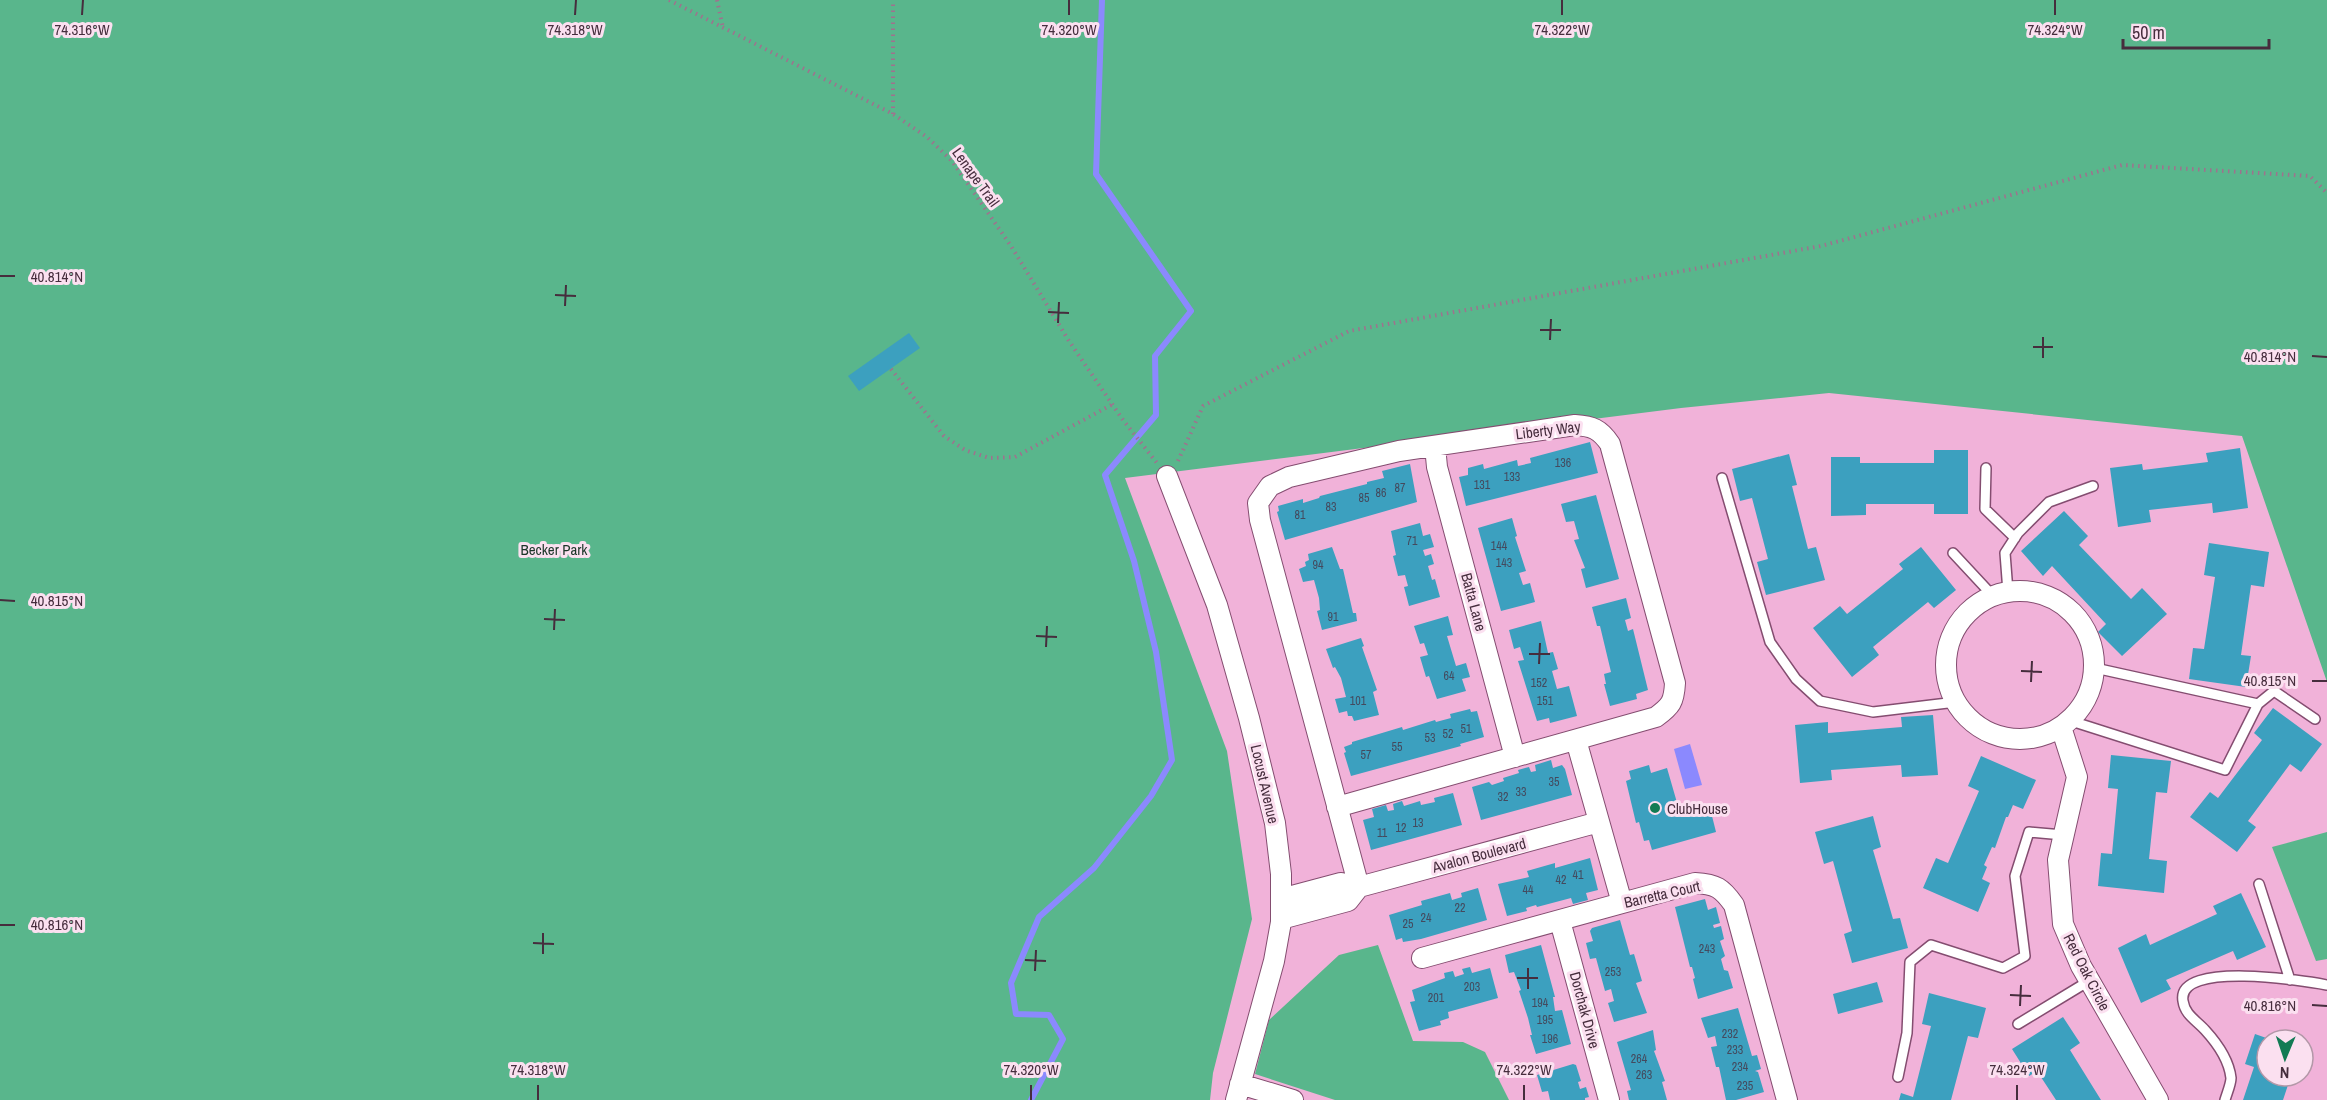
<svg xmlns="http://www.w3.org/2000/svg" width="2327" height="1100" font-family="'Archivo Narrow',sans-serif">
<rect width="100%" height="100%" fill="#f1b2d9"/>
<path fill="#59b68c" d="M 0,0 L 2327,0 L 2327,682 L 2242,436 L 1829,393 L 1681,408 L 1125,478 L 1227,751 L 1252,919 L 1213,1073 L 1210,1100 L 0,1100 Z
M 2327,832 L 2327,959 L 2316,961 L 2272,847 Z
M 1378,945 L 1413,1041 L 1463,1042 L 1485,1052 L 1509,1100 L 1335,1100 L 1255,1074 L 1269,1020 L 1339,955 Z"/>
<path fill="#8b89fe" d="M 1690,744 L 1702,785 L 1685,789 L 1674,749 Z"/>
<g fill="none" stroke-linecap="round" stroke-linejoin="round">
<path stroke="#8b89fe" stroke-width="6" d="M 1031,1100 L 1063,1039 L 1049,1015 L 1016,1014 L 1011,983 L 1039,917 L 1094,868 L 1151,796 L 1172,760 L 1156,652 L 1134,561 L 1105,475 L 1156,415 L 1155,356 L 1191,311 L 1096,174 L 1102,0"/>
</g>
<path fill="#3ca0bf" d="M 909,333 L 920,348 L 859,391 L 848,376 Z
M 1590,442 L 1598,473 L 1466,506 L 1459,477 L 1468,475 L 1468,468 L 1483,464 L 1484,469 L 1517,460 L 1518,466 L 1531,463 L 1530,458 Z
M 2240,448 L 2248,508 L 2213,513 L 2212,503 L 2149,510 L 2151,522 L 2118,527 L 2110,468 L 2142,464 L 2143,470 L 2208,462 L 2206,453 Z
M 1934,450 L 1968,450 L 1968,514 L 1934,514 L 1934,504 L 1866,504 L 1866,515 L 1831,516 L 1831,457 L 1860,457 L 1860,463 L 1934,463 Z
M 1789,454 L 1797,485 L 1792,486 L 1808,549 L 1816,547 L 1825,580 L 1766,595 L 1757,562 L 1768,559 L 1752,498 L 1740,501 L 1732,469 Z
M 1410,464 L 1417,502 L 1285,540 L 1277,512 L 1279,511 L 1278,506 L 1303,499 L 1303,503 L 1319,498 L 1320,496 L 1367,484 L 1367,482 L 1384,478 L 1382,471 Z
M 1596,495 L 1619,579 L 1586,588 L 1581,569 L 1585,568 L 1574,540 L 1579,539 L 1574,521 L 1566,522 L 1561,504 Z
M 2064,511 L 2088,536 L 2079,545 L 2131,599 L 2142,588 L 2167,614 L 2122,656 L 2098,632 L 2106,624 L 2052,566 L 2043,576 L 2021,551 Z
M 1512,518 L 1517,536 L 1515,537 L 1526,571 L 1519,573 L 1523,585 L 1530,583 L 1535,602 L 1501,611 L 1478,528 Z
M 1420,523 L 1423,536 L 1430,534 L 1434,547 L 1423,550 L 1425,556 L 1431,554 L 1434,564 L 1428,566 L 1432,580 L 1435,579 L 1440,597 L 1409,606 L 1404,587 L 1408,586 L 1405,575 L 1398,576 L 1393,556 L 1396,555 L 1391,531 Z
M 2209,543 L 2269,552 L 2264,587 L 2251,585 L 2241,655 L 2251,656 L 2246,687 L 2189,679 L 2193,648 L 2204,649 L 2215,577 L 2204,575 Z
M 1332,547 L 1340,569 L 1343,569 L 1353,613 L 1356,613 L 1357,621 L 1322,630 L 1317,611 L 1320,610 L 1319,598 L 1314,580 L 1303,582 L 1299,569 L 1306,566 L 1305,562 L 1309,560 L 1308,554 Z
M 1921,547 L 1956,590 L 1934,608 L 1928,602 L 1873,647 L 1879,655 L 1852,677 L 1813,628 L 1840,606 L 1847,614 L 1903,569 L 1899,564 Z
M 1626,598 L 1631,618 L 1625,620 L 1628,631 L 1633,629 L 1648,690 L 1636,694 L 1637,699 L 1610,706 L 1604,684 L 1606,684 L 1604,674 L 1611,672 L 1600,626 L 1597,626 L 1592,607 Z
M 1448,616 L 1453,635 L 1447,636 L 1456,666 L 1466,663 L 1470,677 L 1462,679 L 1466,691 L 1437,699 L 1429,676 L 1426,677 L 1420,657 L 1428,655 L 1424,643 L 1420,644 L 1414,626 Z
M 1541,621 L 1548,653 L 1553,652 L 1558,669 L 1552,671 L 1557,689 L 1569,686 L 1577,716 L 1550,723 L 1549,718 L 1537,721 L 1518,661 L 1524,660 L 1520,647 L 1514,649 L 1509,630 Z
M 1361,638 L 1364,646 L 1362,647 L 1377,690 L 1373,692 L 1379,715 L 1354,721 L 1352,716 L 1348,716 L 1347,711 L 1339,713 L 1335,699 L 1346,697 L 1341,678 L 1335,667 L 1333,668 L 1326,649 Z
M 2273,708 L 2322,744 L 2301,772 L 2290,764 L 2248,821 L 2256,827 L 2237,852 L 2190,817 L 2210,792 L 2218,798 L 2262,740 L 2254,733 Z
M 1470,709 L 1471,712 L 1477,711 L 1484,737 L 1460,744 L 1461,746 L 1351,776 L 1344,753 L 1346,752 L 1344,747 L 1352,744 L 1352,742 L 1402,727 L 1403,730 L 1435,720 L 1436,722 L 1451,718 L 1450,714 Z
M 1933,715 L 1938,775 L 1902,777 L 1901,765 L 1831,770 L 1832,780 L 1800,783 L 1795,725 L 1828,722 L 1828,733 L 1902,727 L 1901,717 Z
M 2111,755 L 2171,761 L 2167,793 L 2156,792 L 2149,859 L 2167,861 L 2164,893 L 2098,886 L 2101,853 L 2112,854 L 2118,789 L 2108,788 Z
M 1981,756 L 2036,780 L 2023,809 L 2013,805 L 2008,817 L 2006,817 L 1995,848 L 1992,847 L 1984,865 L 1987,867 L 1982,879 L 1990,883 L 1978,912 L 1923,888 L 1936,858 L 1948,863 L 1979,791 L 1968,786 Z
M 1551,760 L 1553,768 L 1562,765 L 1565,769 L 1572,795 L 1481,820 L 1472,787 L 1489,782 L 1492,785 L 1504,781 L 1503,778 L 1519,773 L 1518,770 L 1529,767 L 1531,772 L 1536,771 L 1535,765 Z
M 1649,765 L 1651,773 L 1667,768 L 1680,813 L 1709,804 L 1716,832 L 1652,850 L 1649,840 L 1644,841 L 1639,822 L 1636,823 L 1626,781 L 1631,779 L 1629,771 Z
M 1453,793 L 1462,825 L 1371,850 L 1363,820 L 1374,817 L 1372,809 L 1386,805 L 1388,811 L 1394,810 L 1393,804 L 1402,801 L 1404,806 L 1420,801 L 1421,805 L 1435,802 L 1434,798 Z
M 1873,816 L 1881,847 L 1873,850 L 1893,919 L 1900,918 L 1908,948 L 1852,963 L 1844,934 L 1852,931 L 1833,861 L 1824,864 L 1815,832 Z
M 1590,858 L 1598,890 L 1586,893 L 1588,900 L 1573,904 L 1571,898 L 1537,907 L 1536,905 L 1526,908 L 1527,911 L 1507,916 L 1498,884 L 1529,877 L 1527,871 L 1555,863 L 1555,868 Z
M 1478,888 L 1487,920 L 1421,939 L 1403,942 L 1402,938 L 1396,940 L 1389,915 L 1422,905 L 1421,901 L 1450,893 L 1452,900 L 1462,897 L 1461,893 Z
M 2241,893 L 2266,947 L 2237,960 L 2233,951 L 2166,980 L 2171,989 L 2141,1003 L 2118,948 L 2146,934 L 2150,945 L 2217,914 L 2213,906 Z
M 1705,899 L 1708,910 L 1716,907 L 1720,923 L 1713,925 L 1714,928 L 1721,926 L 1724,939 L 1720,941 L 1725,956 L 1721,959 L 1724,970 L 1728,971 L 1733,988 L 1698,999 L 1693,979 L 1695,978 L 1692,967 L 1690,967 L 1675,907 Z
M 1620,920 L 1630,955 L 1634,954 L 1642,981 L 1636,983 L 1647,1013 L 1614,1022 L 1608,1003 L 1614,1001 L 1611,989 L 1605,991 L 1596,958 L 1590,959 L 1586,943 L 1593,941 L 1590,931 L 1592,928 Z
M 1541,945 L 1555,997 L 1553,997 L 1555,1011 L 1562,1010 L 1571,1044 L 1536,1054 L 1530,1035 L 1532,1035 L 1528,1018 L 1519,991 L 1521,990 L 1514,972 L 1509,973 L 1505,955 Z
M 1470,967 L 1472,973 L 1490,968 L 1498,998 L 1448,1012 L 1449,1018 L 1440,1021 L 1441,1025 L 1419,1031 L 1410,1002 L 1415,1001 L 1412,990 L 1445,978 L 1444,973 L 1453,971 L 1455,977 L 1464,974 L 1462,969 Z
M 1877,982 L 1883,1002 L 1838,1014 L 1833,994 Z
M 1929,993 L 1986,1008 L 1978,1038 L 1968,1036 L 1951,1100 L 1899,1100 L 1901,1093 L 1913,1097 L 1931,1026 L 1922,1024 Z
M 1738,1008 L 1752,1056 L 1757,1055 L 1761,1069 L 1755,1071 L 1758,1072 L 1764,1092 L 1736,1100 L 1726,1100 L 1719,1067 L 1716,1067 L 1711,1047 L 1717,1046 L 1715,1036 L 1708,1038 L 1701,1018 Z
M 2063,1017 L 2080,1043 L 2070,1050 L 2101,1100 L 2056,1100 L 2037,1071 L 2029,1076 L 2012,1049 Z
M 1653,1030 L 1656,1050 L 1654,1051 L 1665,1081 L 1662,1082 L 1667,1100 L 1629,1100 L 1627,1091 L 1631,1090 L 1617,1042 Z
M 2255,1034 L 2272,1040 L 2267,1040 L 2267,1076 L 2301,1076 L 2299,1082 L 2290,1079 L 2283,1100 L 2243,1100 L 2254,1067 L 2245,1064 Z
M 2303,1050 L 2309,1052 L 2303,1069 Z
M 1573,1064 L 1576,1065 L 1581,1081 L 1578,1082 L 1580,1089 L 1586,1087 L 1589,1097 L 1585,1098 L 1585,1100 L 1550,1100 L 1548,1091 L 1542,1092 L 1537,1075 Z"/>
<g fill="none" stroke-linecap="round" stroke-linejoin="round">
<g stroke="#844d70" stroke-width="12">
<path id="lane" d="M 1986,468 L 1985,509 L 2015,538
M 1722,478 L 1770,642 L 1796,679 L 1820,701 L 1873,712 L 1956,702
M 1953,553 L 1993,596
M 2008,592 L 2005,553 L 2018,533 L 2049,502 L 2093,486
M 2258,704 L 2274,691 L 2315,719
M 2068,720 L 2225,770 L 2258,704 L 2095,668
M 2259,884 L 2290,980
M 2018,1024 L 2089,981
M 1898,1077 L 1907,1033 L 1910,962 L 1931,945 L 2003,968 L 2025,956 L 2015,876 L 2029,832 L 2063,835
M 2225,1100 C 2227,1093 2231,1084 2231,1078 C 2229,1060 2216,1042 2205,1030 C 2196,1020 2185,1015 2183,1001 C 2176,960 2306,981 2327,985"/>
</g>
<g stroke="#844d70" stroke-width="22">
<path id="street" d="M 1435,446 L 1437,467 L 1515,757
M 1167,476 L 1217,605 L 1249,718 L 1275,823 L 1281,874 L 1281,922 L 1274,961 L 1236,1100
M1946 665a74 74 0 1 1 148 0a74 74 0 1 1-148 0Z
M 2061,727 L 2077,777 L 2058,860 L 2063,924 L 2081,966 L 2158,1100
M 1576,740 L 1622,903
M 1337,807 L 1656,717 C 1671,706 1674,702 1675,683 L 1610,444 C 1600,429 1592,426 1575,425 L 1399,451 L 1289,477 L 1270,486 L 1258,503 L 1260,520 L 1359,887
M 1281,899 L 1341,883 L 1359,887 L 1599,822
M 1281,919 L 1348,901 L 1359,887
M 1560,921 L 1609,1100
M 1422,958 L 1695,883 C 1716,884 1722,888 1734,905 L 1787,1100
M 1240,1084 L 1293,1100"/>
</g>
<path stroke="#9f728e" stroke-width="4" stroke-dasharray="1.5 4.5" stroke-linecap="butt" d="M 669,0 L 893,114 L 927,137 L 952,161 L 1011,246 L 1069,341 L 1123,420 L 1157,463
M 717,0 L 723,28
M 893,114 L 893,0
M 891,369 L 944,436 L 965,450 L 989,458 L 1015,457 L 1113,404
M 1178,461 L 1203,406 L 1349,331 L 1821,246 L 2122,165 L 2310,176 L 2327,193"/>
<use href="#lane" stroke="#fff" stroke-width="9"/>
<use href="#street" stroke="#fff" stroke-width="20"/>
</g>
<path fill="none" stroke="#462d3d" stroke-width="2" d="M 82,15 L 83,0M 575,15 L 576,0M 1069,15 L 1069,0M 1562,15 L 1562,0M 2055,15 L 2055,0M 0,276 L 15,276M 555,295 L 576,296M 565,306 L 566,285M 1048,312 L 1069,313M 1058,323 L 1059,302M 1540,330 L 1561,330M 1550,340 L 1551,319M 2033,347 L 2053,347M 2312,356 L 2327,357M 2043,358 L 2043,337M 0,600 L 15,601M 544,619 L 565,620M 554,630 L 555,609M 1036,636 L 1057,637M 1046,647 L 1047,626M 1529,654 L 1550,654M 1539,664 L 1540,643M 2021,671 L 2042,672M 2312,681 L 2327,681M 2031,682 L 2032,661M 0,925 L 15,925M 533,943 L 554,944M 543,954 L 543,933M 1025,960 L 1046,961M 1035,971 L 1036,950M 1517,978 L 1538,978M 1528,989 L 1528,968M 2010,995 L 2031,996M 2312,1005 L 2327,1006M 2020,1006 L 2021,985M 538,1100 L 538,1085M 1031,1100 L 1031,1085M 1524,1100 L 1524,1085M 2017,1100 L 2017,1085"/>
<circle fill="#127b54" stroke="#fbe0f0" stroke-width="2" cx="1655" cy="808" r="6"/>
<g text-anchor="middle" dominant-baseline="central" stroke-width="6" stroke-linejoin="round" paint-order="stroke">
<g font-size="12" fill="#444a5e">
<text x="1563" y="463">136</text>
<text x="1512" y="477">133</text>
<text x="1482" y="485">131</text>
<text x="1400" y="488">87</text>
<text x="1381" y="493">86</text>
<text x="1364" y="498">85</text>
<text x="1331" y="507">83</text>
<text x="1300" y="515">81</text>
<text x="1412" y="541">71</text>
<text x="1499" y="546">144</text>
<text x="1504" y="563">143</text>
<text x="1318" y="565">94</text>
<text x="1333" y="617">91</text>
<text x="1449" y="676">64</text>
<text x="1539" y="683">152</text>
<text x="1358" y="701">101</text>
<text x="1545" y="701">151</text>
<text x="1466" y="729">51</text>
<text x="1448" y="734">52</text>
<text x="1430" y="738">53</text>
<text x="1397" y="747">55</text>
<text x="1366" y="755">57</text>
<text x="1554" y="782">35</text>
<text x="1521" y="792">33</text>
<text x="1503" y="797">32</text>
<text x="1418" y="823">13</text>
<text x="1401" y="828">12</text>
<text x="1382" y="833">11</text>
<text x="1578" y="875">41</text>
<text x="1561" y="880">42</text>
<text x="1528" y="890">44</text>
<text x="1460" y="908">22</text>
<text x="1426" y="918">24</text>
<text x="1408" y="924">25</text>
<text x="1707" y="949">243</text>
<text x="1613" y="972">253</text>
<text x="1472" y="987">203</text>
<text x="1436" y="998">201</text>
<text x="1540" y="1003">194</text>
<text x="1545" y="1020">195</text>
<text x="1730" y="1034">232</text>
<text x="1550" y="1039">196</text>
<text x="1735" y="1050">233</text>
<text x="1639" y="1059">264</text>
<text x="1740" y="1067">234</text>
<text x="1644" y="1075">263</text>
<text x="1745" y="1086">235</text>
</g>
<g font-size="15" fill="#462d3d" stroke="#fbe0f0">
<text transform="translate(976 177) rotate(54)">Lenape Trail</text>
<text transform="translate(1548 430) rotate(-7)">Liberty Way</text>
<text transform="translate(1474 602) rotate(75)">Batta Lane</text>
<text transform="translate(1265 784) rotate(77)">Locust Avenue</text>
<text transform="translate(1479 855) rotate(-15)">Avalon Boulevard</text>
<text transform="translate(1662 894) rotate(-13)">Barretta Court</text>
<text transform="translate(2087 972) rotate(63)">Red Oak Circle</text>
<text transform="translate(1585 1010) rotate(75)">Dorchak Drive</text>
</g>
<g font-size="15" fill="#1b3528" stroke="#fbe0f0">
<text x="554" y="549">Becker Park</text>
</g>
<g font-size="15" fill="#462d3d" stroke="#fbe0f0" text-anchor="start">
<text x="1667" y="808">ClubHouse</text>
</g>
</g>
<g font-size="15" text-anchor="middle" fill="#462d3d" stroke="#fbe0f0" stroke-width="6" stroke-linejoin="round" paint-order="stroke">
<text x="82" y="35">74.316°W</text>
<text x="575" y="35">74.318°W</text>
<text x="1069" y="35">74.320°W</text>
<text x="1562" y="35">74.322°W</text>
<text x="2055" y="35">74.324°W</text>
<text x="57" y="282">40.814°N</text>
<text x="2270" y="362">40.814°N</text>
<text x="57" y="606">40.815°N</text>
<text x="2270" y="686">40.815°N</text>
<text x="57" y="930">40.816°N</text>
<text x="2270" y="1011">40.816°N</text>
<text x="538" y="1075">74.318°W</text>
<text x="1031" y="1075">74.320°W</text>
<text x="1524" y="1075">74.322°W</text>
<text x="2017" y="1075">74.324°W</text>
</g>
<g transform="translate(2285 1058) rotate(182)"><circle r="28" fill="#fbe0f0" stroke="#b398a8" stroke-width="1.5"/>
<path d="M0-4.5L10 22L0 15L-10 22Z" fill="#127b54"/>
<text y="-9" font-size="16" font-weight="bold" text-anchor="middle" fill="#462d3d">N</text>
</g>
<path d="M2123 39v9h146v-9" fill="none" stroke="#462d3d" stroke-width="3"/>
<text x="2132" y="39" font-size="18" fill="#462d3d" stroke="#fbe0f0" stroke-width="4.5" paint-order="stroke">50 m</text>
</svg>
